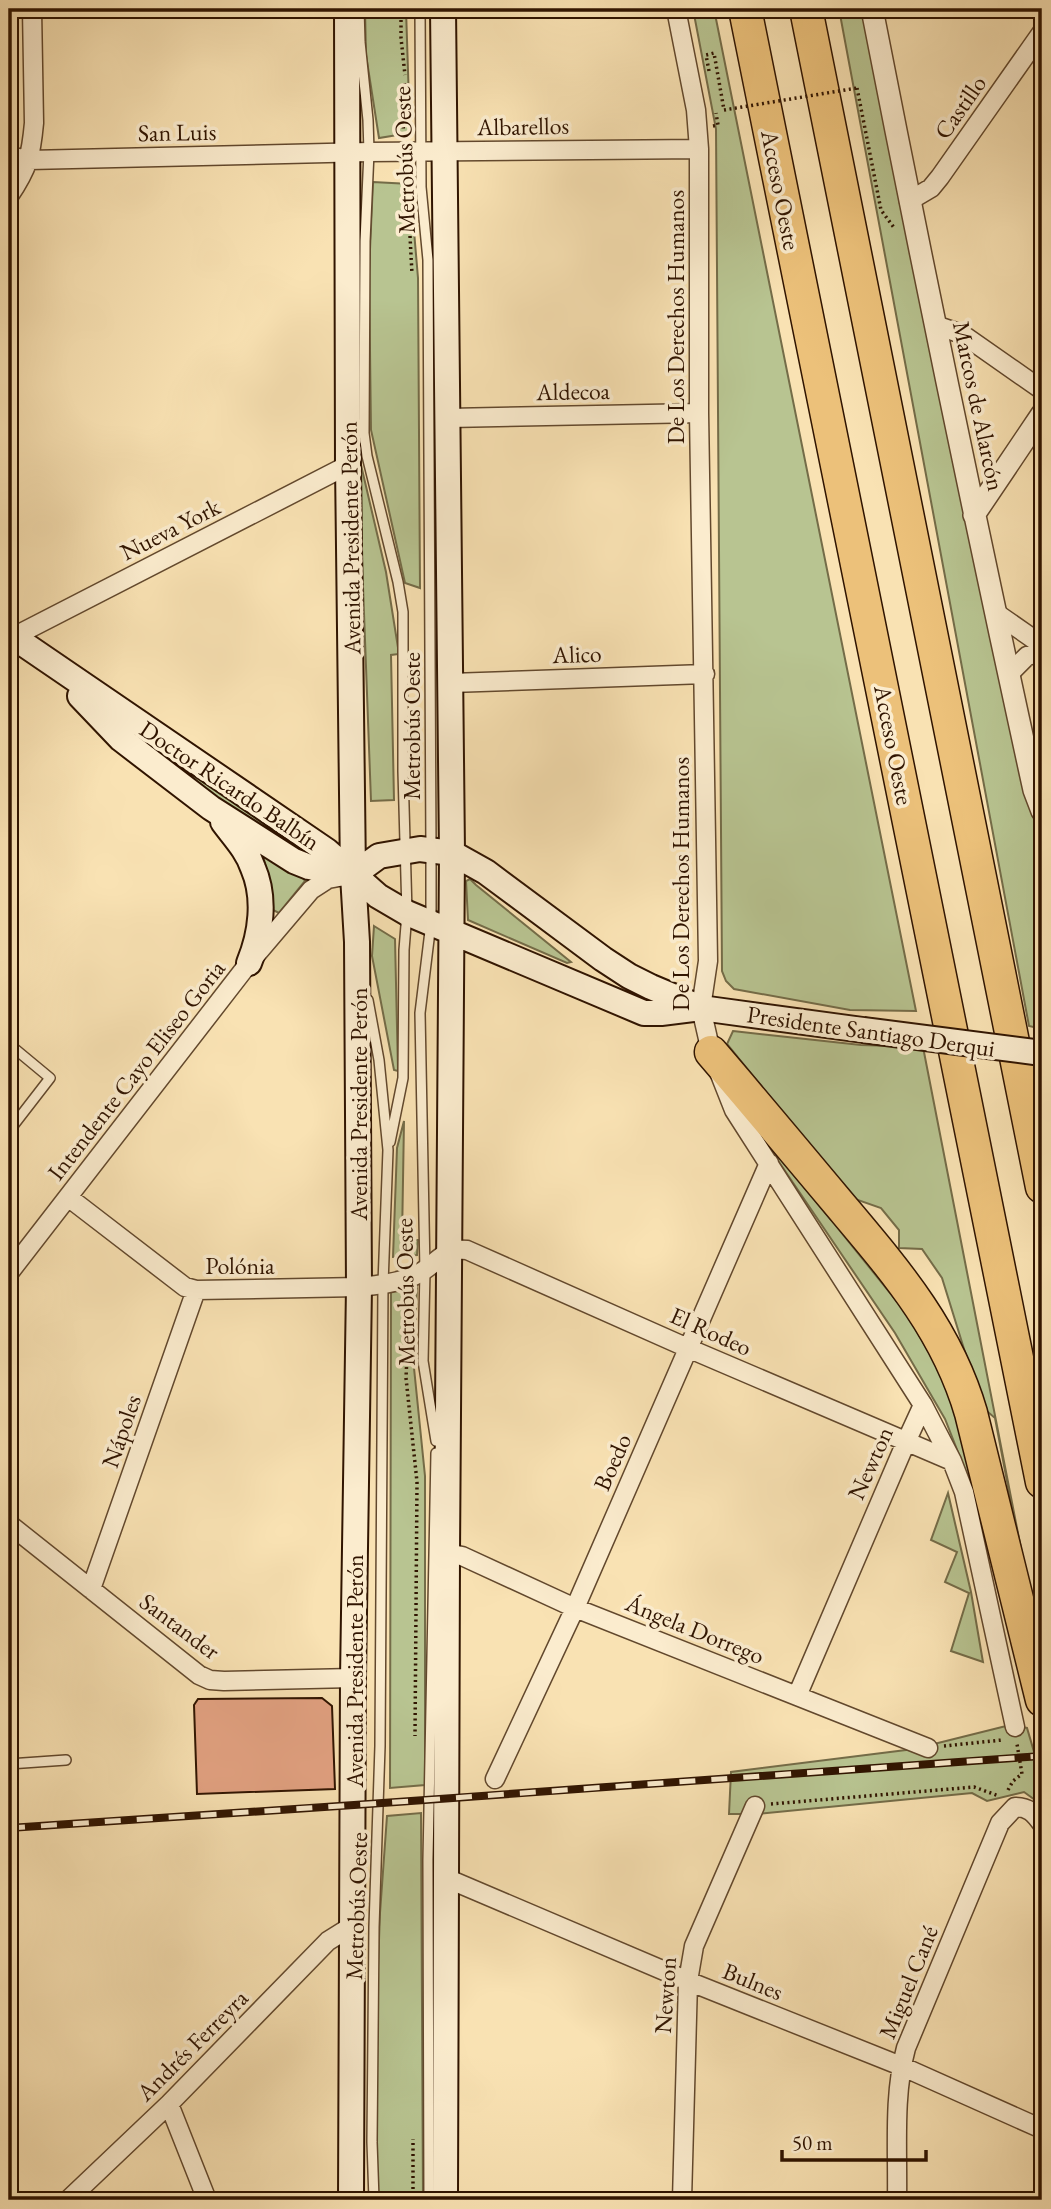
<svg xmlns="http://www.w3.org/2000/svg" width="1051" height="2209" font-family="'EB Garamond',serif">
<rect width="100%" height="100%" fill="#f9e2b3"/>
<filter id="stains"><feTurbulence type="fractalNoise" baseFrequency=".00286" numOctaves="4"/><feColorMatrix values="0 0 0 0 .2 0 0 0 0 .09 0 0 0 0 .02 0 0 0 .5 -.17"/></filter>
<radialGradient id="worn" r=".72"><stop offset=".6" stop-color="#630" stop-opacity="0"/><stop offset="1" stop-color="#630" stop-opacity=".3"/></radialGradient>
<path fill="#b8c491" stroke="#746c48" stroke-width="2" d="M 365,9 L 406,9 L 410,133 L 379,138 L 366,55 Z
M 693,9 L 714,9 L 916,1011 L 850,1010 L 734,989 L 726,981 L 722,971 L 716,129 Z
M 839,9 L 862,9 L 1025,786 L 1042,830 L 1042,1029 L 1029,1026 Z
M 373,182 L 410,184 L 418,278 L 420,588 L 405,583 L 371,430 L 369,272 Z
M 358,452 L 386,572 L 399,654 L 391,655 L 394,800 L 371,801 Z
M 94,698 L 324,857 L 301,854 L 127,737 Z
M 254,844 L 299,873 L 305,881 L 279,913 L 271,909 Z
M 470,879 L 476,885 L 571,962 L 567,963 L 468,920 L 466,881 Z
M 374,926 L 395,939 L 398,1071 L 394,1070 L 372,956 Z
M 733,1031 L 861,1045 L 923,1047 L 1042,1656 L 1042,1665 L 995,1418 L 982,1407 L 942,1278 L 922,1249 L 899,1248 L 899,1230 L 881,1208 L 852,1198 L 727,1044 Z
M 404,1121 L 402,1240 L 418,1240 L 417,1255 L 393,1257 L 397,1148 Z
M 766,1139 L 907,1314 L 942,1375 L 963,1436 L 976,1498 L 945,1419 L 895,1333 L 766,1143 Z
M 417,1286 L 414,1368 L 425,1476 L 425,1785 L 390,1788 L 391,1288 Z
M 948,1493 L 971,1592 L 983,1662 L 951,1651 L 969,1593 L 945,1582 L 957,1552 L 931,1540 Z
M 1010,1725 L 1027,1728 L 1042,1779 L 1042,1805 L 1024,1792 L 987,1801 L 972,1793 L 758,1814 L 729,1814 L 731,1772 L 914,1749 Z
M 421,1813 L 423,2200 L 375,2200 L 371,2156 L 380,1913 L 387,1816 Z"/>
<path fill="#e2a181" stroke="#301400" stroke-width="2" d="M 322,1698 L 332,1706 L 335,1789 L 197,1794 L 194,1705 L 198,1699 Z"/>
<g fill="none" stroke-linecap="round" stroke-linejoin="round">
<g stroke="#62482d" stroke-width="12">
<path id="service" d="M 359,9 L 360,42 L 368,120 L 369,152 L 365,241 L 364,433 L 367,456 L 398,582 L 403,612 L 403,771 L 407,913 L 404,950 L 403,1078 L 390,1142
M 420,9 L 421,187 L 428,260 L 431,850 L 431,923 L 420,1013 L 425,1271 L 423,1361 L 436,1441
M 368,1000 L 379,1060 L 388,1150 L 383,1284 L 380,1746 L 374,1927 L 372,2142 L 374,2200
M 9,1044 L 50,1078 L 9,1131
M 9,1764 L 66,1760
M 429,2200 L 428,1860 L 436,1453"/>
</g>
<g stroke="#62482d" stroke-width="21">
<path id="minor" d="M 676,9 L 696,110 L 699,149 L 699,413 L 708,961 L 701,1008 L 711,1052 L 734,1110 L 923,1405 L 952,1461 L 964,1492 L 1015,1727
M 9,156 L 29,160 L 369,152 L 699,149
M 9,196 C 28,168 31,156 34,123 L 32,9
M 909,201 L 931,188 L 940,177 L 1042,32
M 935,325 L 962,334 L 1042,390
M 449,418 L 699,413
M 996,613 L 1042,645
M 13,637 L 348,465
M 1009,674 L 1027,656 L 1042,652
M 451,683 L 705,674
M 68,1197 L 185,1287 L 196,1290 L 359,1287 C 378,1285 397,1283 414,1276 C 437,1266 441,1247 467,1250 L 690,1349 L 952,1461
M 9,1273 L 249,963 L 311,890 L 328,879 L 345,876
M 9,1524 L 199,1675 L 210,1680 L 224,1681 L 353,1678
M 447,1553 L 462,1556 L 575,1608 L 928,1748
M 91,1589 L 196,1290
M 797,1696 L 906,1442 L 923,1405
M 495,1779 L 575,1608 L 769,1163
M 446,1878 L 688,1981 L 901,2066 L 1042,2129
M 169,2104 L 207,2200
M 68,2200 L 169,2104 L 328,1941 L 352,1926
M 682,2200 L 688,1981 L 694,1946 L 755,1806
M 897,2200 C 898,2150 893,2096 906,2048 L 1000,1823 L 1015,1807 C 1029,1807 1034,1813 1042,1824"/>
</g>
<g stroke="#62482d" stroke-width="24">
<path id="tertiary" d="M 872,9 C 923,270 977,530 1034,790 L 1042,811
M 974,515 L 1042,414"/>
</g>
<g stroke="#301400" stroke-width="28">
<path id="secondary" d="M 347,9 L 348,465 L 353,875 L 357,942 L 359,1287 L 353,1678 L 351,2200
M 443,9 L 452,853 L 447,1553 L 445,2200
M 9,634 L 327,851 L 378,896 L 407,913 L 644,1013 L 661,1013 L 701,1008
M 80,696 L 121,739 L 211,808 L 294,861 L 309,867 L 352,875
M 223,822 C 234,837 247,850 253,868 C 266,898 261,934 249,963
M 353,875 L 379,856 L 420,849 L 452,853 L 486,872 L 603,959 L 629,976 L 651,987 L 701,1008 L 863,1030"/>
</g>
<g stroke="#301400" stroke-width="35">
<path id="motorway" d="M 745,9 L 1042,1482
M 806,9 L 1042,1187
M 711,1052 C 753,1101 794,1150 835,1199 C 892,1267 946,1327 971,1413 L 1042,1700"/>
</g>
<path stroke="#301400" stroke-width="3.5" stroke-dasharray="2 3.5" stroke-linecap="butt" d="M 401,9 L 401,38 L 405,75
M 709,71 L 706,55 L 714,53 L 724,110
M 857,88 L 881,210 L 895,229
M 713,126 L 718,125 L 716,113
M 403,134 L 405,83
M 410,236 L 412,274
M 407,1356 L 406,1378 L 417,1482 L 415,1736
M 944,1746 L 1002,1740
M 1008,1790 L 1013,1781 L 1022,1774 L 1017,1744
M 771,1804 L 974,1787 L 999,1796
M 413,2200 L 413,2139"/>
<use href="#service" stroke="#fbecce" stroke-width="9"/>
<use href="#minor" stroke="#fbecce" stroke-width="18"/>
<use href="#tertiary" stroke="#fbecce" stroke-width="21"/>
<use href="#secondary" stroke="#fbecce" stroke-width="24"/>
<use href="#motorway" stroke="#ecc17a" stroke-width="32"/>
<g stroke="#301400" stroke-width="8">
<path id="rail" d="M 9,1828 L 354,1805 L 1042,1756"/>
</g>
<use href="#rail" stroke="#fbecce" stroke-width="5" stroke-dasharray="16" stroke-linecap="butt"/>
<g stroke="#301400" stroke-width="28" stroke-linecap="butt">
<path id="secondary-bridge" d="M 863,1030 L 1042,1053"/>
</g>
<path stroke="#301400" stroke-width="3.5" stroke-dasharray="2 3.5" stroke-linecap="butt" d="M 724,110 L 857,88"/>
<use href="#secondary-bridge" stroke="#fbecce" stroke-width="24"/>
</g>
<g text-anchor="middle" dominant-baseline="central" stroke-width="7" stroke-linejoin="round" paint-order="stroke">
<g font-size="24" fill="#301400" stroke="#fbecce">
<text transform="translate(960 107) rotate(-55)">Castillo</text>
<text transform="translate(523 126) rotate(-1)">Albarellos</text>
<text transform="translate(177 132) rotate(-1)">San Luis</text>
<text transform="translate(404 160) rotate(-92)">Metrobús Oeste</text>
<text transform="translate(781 190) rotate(79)">Acceso Oeste</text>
<text transform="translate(675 317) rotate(-90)">De Los Derechos Humanos</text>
<text transform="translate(573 391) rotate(-1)">Aldecoa</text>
<text transform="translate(979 406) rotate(78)">Marcos de Alarcón</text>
<text transform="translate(170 529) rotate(-27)">Nueva York</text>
<text transform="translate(350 538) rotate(-91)">Avenida Presidente Perón</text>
<text transform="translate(577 654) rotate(-2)">Alico</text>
<text transform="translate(411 726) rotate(-90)">Metrobús Oeste</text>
<text transform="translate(894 745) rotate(79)">Acceso Oeste</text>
<text transform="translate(230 785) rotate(34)">Doctor Ricardo Balbín</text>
<text transform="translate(680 884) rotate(-90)">De Los Derechos Humanos</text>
<text transform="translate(871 1031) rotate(8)">Presidente Santiago Derqui</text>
<text transform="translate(136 1070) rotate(-52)">Intendente Cayo Eliseo Goria</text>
<text transform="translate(358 1104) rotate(-90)">Avenida Presidente Perón</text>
<text x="240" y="1265">Polónia</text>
<text transform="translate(405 1292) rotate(-91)">Metrobús Oeste</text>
<text transform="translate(711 1331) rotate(24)">El Rodeo</text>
<text transform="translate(121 1431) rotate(-71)">Nápoles</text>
<text transform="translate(612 1462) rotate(-66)">Boedo</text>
<text transform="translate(870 1463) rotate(-66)">Newton</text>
<text transform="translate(180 1626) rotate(37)">Santander</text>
<text transform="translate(695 1629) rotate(22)">Ángela Dorrego</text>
<text transform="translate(354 1671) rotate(-90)">Avenida Presidente Perón</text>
<text transform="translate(356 1906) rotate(-88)">Metrobús Oeste</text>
<text transform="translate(753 1981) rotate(22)">Bulnes</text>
<text transform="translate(908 1982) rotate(-68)">Miguel Cané</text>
<text transform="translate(665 1995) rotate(-86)">Newton</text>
<text transform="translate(192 2045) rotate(-45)">Andrés Ferreyra</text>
</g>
</g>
<rect width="1051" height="2209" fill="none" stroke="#f9e2b3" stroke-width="35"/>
<rect x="10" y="10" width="1030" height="2188" fill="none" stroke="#301400" stroke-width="3.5"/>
<rect x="18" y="18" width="1016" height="2174" fill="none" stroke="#301400" stroke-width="2"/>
<path d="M782 2150v10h144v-10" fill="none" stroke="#301400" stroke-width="3.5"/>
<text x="792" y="2150" font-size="21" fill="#301400" stroke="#fbecce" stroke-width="5" paint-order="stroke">50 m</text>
<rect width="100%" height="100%" filter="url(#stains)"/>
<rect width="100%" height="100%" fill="url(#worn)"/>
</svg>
